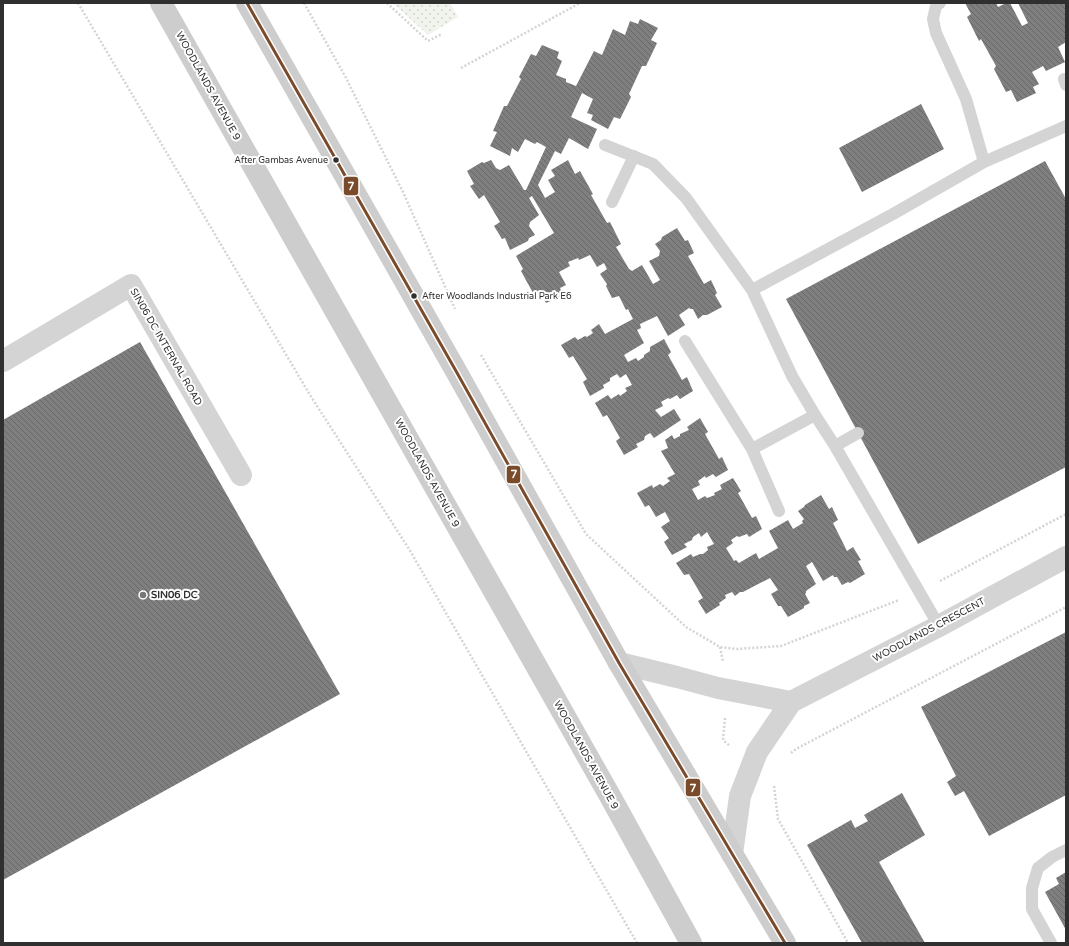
<svg xmlns="http://www.w3.org/2000/svg" width="1069" height="946" font-family="'Varela Round',sans-serif">
<defs>
<pattern id="park-dots" width="8" height="8" patternUnits="userSpaceOnUse"><rect width="8" height="8" fill="#f0f4ec"/><path d="M2 2h.1M6 6h.1" fill="none" stroke="#ced2cb" stroke-width="1.8" stroke-linecap="round"/></pattern>
<pattern id="building-back-hatch" width="6" height="6" patternUnits="userSpaceOnUse"><rect width="6" height="6" fill="#7f7f7f"/><path d="M-1 5l2 2M0 0l6 6M5-1l2 2" fill="none" stroke="#686868"/></pattern>
</defs>
<rect width="100%" height="100%" fill="#fff"/>
<path fill="url(#park-dots)" d="M 393,3 L 450,3 L 458,17 L 428,35 Z"/>
<path fill="url(#building-back-hatch)" d="M 965,3 L 996,3 L 998,7 L 1006,3 L 1010,3 L 1022,26 L 1028,23 L 1018,3 L 1066,3 L 1066,42 L 1058,47 L 1065,62 L 1046,71 L 1043,66 L 1032,72 L 1039,84 L 1033,87 L 1036,93 L 1017,102 L 1011,90 L 1006,92 L 994,69 L 996,66 L 981,39 L 979,41 L 967,17 L 971,14 Z
M 640,19 L 658,28 L 651,40 L 657,43 L 646,66 L 642,66 L 629,94 L 631,97 L 620,119 L 614,117 L 608,129 L 591,120 L 593,115 L 587,113 L 593,99 L 582,93 L 571,117 L 597,129 L 588,149 L 569,138 L 561,154 L 555,151 L 538,185 L 545,198 L 555,192 L 548,180 L 555,176 L 551,170 L 568,160 L 575,174 L 580,171 L 593,194 L 591,195 L 607,223 L 610,222 L 621,244 L 616,247 L 629,269 L 632,271 L 642,265 L 653,284 L 660,280 L 649,261 L 659,256 L 660,251 L 655,244 L 661,240 L 662,237 L 677,228 L 685,241 L 688,240 L 694,253 L 688,256 L 704,284 L 711,280 L 717,293 L 715,295 L 722,307 L 707,315 L 703,315 L 698,319 L 693,309 L 691,309 L 689,308 L 679,315 L 685,325 L 668,336 L 657,316 L 640,324 L 641,328 L 637,330 L 644,343 L 624,355 L 628,362 L 636,358 L 638,361 L 644,357 L 644,355 L 650,351 L 650,347 L 664,339 L 671,352 L 668,355 L 682,380 L 687,377 L 693,391 L 680,399 L 677,395 L 670,399 L 668,398 L 661,402 L 663,406 L 655,410 L 661,417 L 674,409 L 681,420 L 654,438 L 650,433 L 645,436 L 644,440 L 636,444 L 638,447 L 624,455 L 616,441 L 620,438 L 607,415 L 603,417 L 595,403 L 608,395 L 611,399 L 619,394 L 620,396 L 627,391 L 625,388 L 632,385 L 626,374 L 620,378 L 617,374 L 610,378 L 610,381 L 603,385 L 604,388 L 590,396 L 583,382 L 587,379 L 573,356 L 569,358 L 561,345 L 575,337 L 578,340 L 585,336 L 587,337 L 593,333 L 591,330 L 599,324 L 605,334 L 633,319 L 628,309 L 626,310 L 619,296 L 612,298 L 606,286 L 607,284 L 600,274 L 607,269 L 604,263 L 597,267 L 590,255 L 579,260 L 578,258 L 568,262 L 570,266 L 559,272 L 566,285 L 560,288 L 563,295 L 546,303 L 539,291 L 533,293 L 521,271 L 523,269 L 516,256 L 554,233 L 532,196 L 529,198 L 539,215 L 530,222 L 529,226 L 535,235 L 529,238 L 528,241 L 510,250 L 505,238 L 502,239 L 494,226 L 500,222 L 484,195 L 479,199 L 470,186 L 474,184 L 467,171 L 482,162 L 484,163 L 491,160 L 496,168 L 500,170 L 509,165 L 524,190 L 526,190 L 546,147 L 537,142 L 535,144 L 525,139 L 518,152 L 512,148 L 510,156 L 490,146 L 497,132 L 493,131 L 504,106 L 507,106 L 521,79 L 519,77 L 531,54 L 536,56 L 542,45 L 559,52 L 557,58 L 562,61 L 556,75 L 566,79 L 566,82 L 576,86 L 594,51 L 602,55 L 613,29 L 625,35 L 630,21 L 638,24 Z
M 921,104 L 944,149 L 862,192 L 839,148 Z
M 1045,161 L 1066,199 L 1066,467 L 918,544 L 786,299 Z
M 140,342 L 340,694 L 3,880 L 3,420 Z
M 700,418 L 708,432 L 705,434 L 719,459 L 722,457 L 728,470 L 716,477 L 713,474 L 706,478 L 705,476 L 698,481 L 700,485 L 692,489 L 698,500 L 705,496 L 707,498 L 715,495 L 714,493 L 722,489 L 720,485 L 733,478 L 741,491 L 738,493 L 752,518 L 756,516 L 762,529 L 749,537 L 747,534 L 739,537 L 737,536 L 731,540 L 733,543 L 726,548 L 734,561 L 736,560 L 739,563 L 756,553 L 759,559 L 778,548 L 769,531 L 788,520 L 793,529 L 803,523 L 802,521 L 804,519 L 798,511 L 804,507 L 805,505 L 821,495 L 829,509 L 832,507 L 838,520 L 833,523 L 847,551 L 853,547 L 861,560 L 858,561 L 865,574 L 850,583 L 848,582 L 842,585 L 837,577 L 834,577 L 833,575 L 823,581 L 812,562 L 806,566 L 816,584 L 806,591 L 806,593 L 805,594 L 810,603 L 804,606 L 804,608 L 788,617 L 781,606 L 778,606 L 771,594 L 778,590 L 770,578 L 743,592 L 740,592 L 735,596 L 732,592 L 725,595 L 726,598 L 719,603 L 720,605 L 706,614 L 698,601 L 703,598 L 689,574 L 684,575 L 676,563 L 691,554 L 693,557 L 700,554 L 703,554 L 708,550 L 707,547 L 714,544 L 707,532 L 701,537 L 699,533 L 693,537 L 692,540 L 684,544 L 687,547 L 672,555 L 664,542 L 669,538 L 661,527 L 670,521 L 665,512 L 656,517 L 649,505 L 645,507 L 637,493 L 652,485 L 653,488 L 660,484 L 663,486 L 670,481 L 667,478 L 675,474 L 661,451 L 668,448 L 665,440 L 672,435 L 674,439 L 680,436 L 680,434 L 689,430 L 687,427 Z
M 1066,632 L 1066,795 L 989,836 L 964,791 L 955,796 L 947,782 L 956,776 L 921,707 Z
M 902,793 L 925,835 L 879,862 L 925,943 L 862,943 L 807,845 L 851,820 L 855,828 L 868,821 L 864,815 Z
M 1066,872 L 1066,930 L 1045,892 L 1059,884 L 1056,878 Z"/>
<g fill="none" stroke-linecap="round" stroke-linejoin="round">
<path stroke="#d4d4d4" stroke-width="2.5" stroke-dasharray="2 2" stroke-linecap="butt" d="M 78,3 L 310,395 L 409,549 L 637,943
M 304,3 L 345,76 L 403,192 L 455,309
M 387,3 L 428,41 L 442,34
M 461,68 L 580,3
M 481,355 L 586,534 L 686,627 L 720,647 L 737,649 L 781,646 L 899,600
M 940,581 L 1066,514
M 720,647 L 723,662
M 725,718 L 723,740 L 730,746
M 791,753 L 796,749 L 1066,607
M 774,786 L 778,819 L 848,943"/>
<path stroke="#d4d4d4" stroke-width="12" d="M 940,3 L 936,6 L 933,19 L 936,33 L 966,99 L 984,162
M 1064,79 L 1066,85
M 605,145 L 653,164 L 686,198 L 752,290 L 792,376 L 815,415 L 835,446 L 939,626
M 612,202 L 634,156
M 752,290 L 893,214 L 984,162 L 1066,126
M 685,341 L 752,449 L 779,511
M 835,446 L 858,433
M 752,449 L 815,415
M 1051,943 L 1032,909 L 1032,888 L 1038,868 L 1052,857 L 1066,850"/>
<path stroke="#d4d4d4" stroke-width="22" d="M 3,361 L 131,285 L 241,475
M 619,663 L 677,677 L 718,688 L 791,702
M 732,854 L 740,796 L 757,752 L 791,702 L 939,626 L 1066,557"/>
<path stroke="#cdcdcd" stroke-width="22" d="M 161,3 L 610,796 L 691,943
M 247,3 L 456,371 L 619,663 L 785,943"/>
<g stroke="#fff" stroke-width="6">
<path id="bus-1" d="M 247,3 L 456,371 L 619,663 L 785,943"/>
</g>
<use href="#bus-1" stroke="#7a4b2a" stroke-width="3"/>
</g>
<g fill="#2f2f2f" stroke="#fff" stroke-width="1.5">
<circle cx="336" cy="160" r="3.5"/>
<circle cx="414" cy="296" r="3.5"/>
</g>
<circle fill="#787878" stroke="#fff" stroke-width="1.5" cx="143" cy="595" r="4"/>
<g text-anchor="middle" dominant-baseline="central" stroke-width="4" stroke-linejoin="round" paint-order="stroke">
<g font-size="9" fill="#2f2f2f" stroke="#fff" text-anchor="end">
<text x="328" y="160">After Gambas Avenue</text>
<text x="422" y="296" text-anchor="start">After Woodlands Industrial Park E6</text>
</g>
<g font-size="10" fill="#2f2f2f" stroke="#fff">
<text transform="translate(208 86) rotate(61)">WOODLANDS AVENUE 9</text>
<text transform="translate(166 347) rotate(60)">SIN06 DC INTERNAL ROAD</text>
<text transform="translate(427 473) rotate(61)">WOODLANDS AVENUE 9</text>
<text transform="translate(929 630) rotate(-28)">WOODLANDS CRESCENT</text>
<text transform="translate(586 755) rotate(61)">WOODLANDS AVENUE 9</text>
</g>
<g font-size="10" font-weight="bold" fill="#2f2f2f" stroke="#fff" text-anchor="start">
<text x="151" y="595">SIN06 DC</text>
</g>
</g>
<g stroke="#fff" stroke-width="1.5">
<rect x="343" y="176" width="16" height="20" rx="4" fill="#7a4b2a"/>
<rect x="506" y="465" width="15" height="19" rx="4" fill="#7a4b2a"/>
<rect x="685" y="778" width="16" height="19" rx="4" fill="#7a4b2a"/>
</g>
<g font-size="11" text-anchor="middle" font-weight="bold" fill="#fff">
<text x="351" y="190">7</text>
<text x="514" y="478">7</text>
<text x="693" y="792">7</text>
</g>
<rect width="1069" height="946" fill="none" stroke="#2f2f2f" stroke-width="8"/>
</svg>
